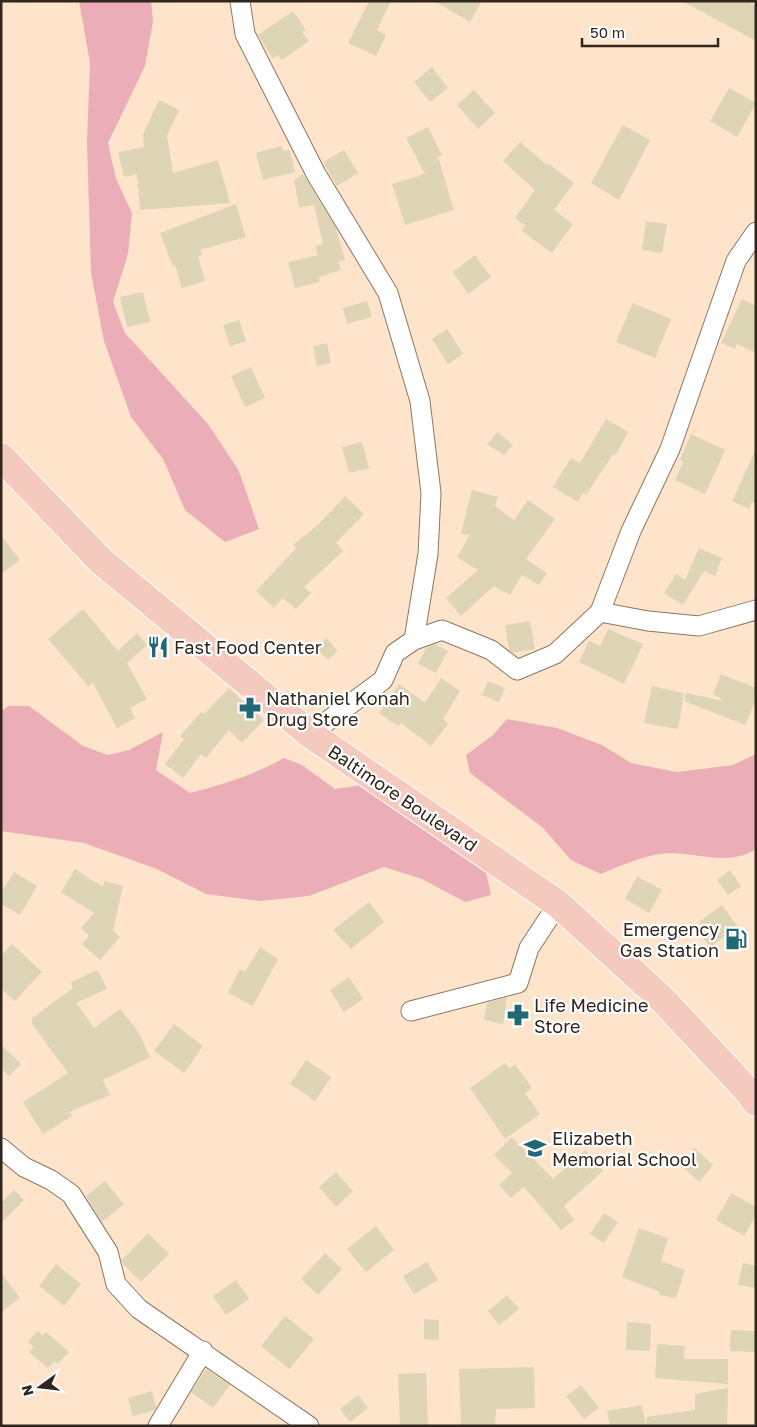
<svg xmlns="http://www.w3.org/2000/svg" width="757" height="1427" font-family="'Golos Text',sans-serif">
<rect width="100%" height="100%" fill="#fee4cb"/>
<path fill="#ebaeb7" d="M 79,1 L 151,1 L 153,21 L 145,66 L 108,143 L 116,179 L 132,213 L 128,254 L 113,302 L 125,333 L 208,424 L 239,471 L 259,529 L 225,542 L 185,510 L 163,459 L 131,417 L 104,341 L 91,273 L 87,142 L 90,63 Z
M 9,706 L 29,706 L 83,746 L 108,755 L 129,750 L 163,732 L 156,770 L 190,793 C 223,784 254,775 284,758 L 302,765 L 335,789 L 356,786 L 384,774 L 480,845 L 491,895 L 465,902 L 422,879 L 384,867 L 309,896 L 260,901 L 206,894 L 157,869 L 84,843 L 1,831 L 1,711 Z
M 507,719 L 557,728 L 602,745 L 631,763 L 677,772 L 733,765 L 756,754 L 756,849 C 730,866 701,854 672,853 C 649,853 622,865 601,874 L 571,860 L 542,827 L 470,773 L 466,755 L 493,735 Z"/>
<path fill="#ddd5b5" d="M 369,1 L 391,1 L 377,30 L 386,35 L 376,56 L 348,43 Z
M 434,1 L 482,1 L 470,22 Z
M 682,1 L 747,1 L 756,6 L 756,41 Z
M 293,11 L 306,30 L 302,32 L 309,41 L 282,60 L 278,55 L 273,59 L 258,35 Z
M 432,67 L 448,88 L 430,102 L 414,82 Z
M 729,88 L 756,103 L 737,137 L 710,121 Z
M 474,90 L 495,113 L 478,129 L 457,105 Z
M 159,100 L 179,110 L 167,136 L 173,173 L 218,160 L 230,203 L 140,210 L 137,174 L 124,177 L 118,152 L 144,147 L 143,134 Z
M 623,125 L 650,140 L 619,200 L 591,183 Z
M 428,127 L 442,155 L 438,157 L 454,210 L 405,225 L 392,184 L 425,174 L 406,138 Z
M 520,142 L 548,166 L 549,164 L 574,183 L 554,210 L 573,224 L 552,253 L 522,231 L 525,226 L 515,218 L 535,190 L 503,161 Z
M 281,146 L 283,151 L 290,150 L 295,172 L 263,180 L 256,153 Z
M 344,150 L 358,173 L 337,186 L 323,162 Z
M 303,174 L 336,228 L 345,260 L 338,262 L 341,270 L 319,277 L 320,282 L 295,288 L 288,262 L 318,255 L 315,246 L 323,244 L 314,205 L 299,207 L 294,180 Z
M 236,204 L 246,237 L 200,250 L 202,255 L 198,256 L 205,281 L 182,288 L 175,265 L 173,266 L 160,233 Z
M 646,221 L 667,224 L 662,253 L 642,250 Z
M 475,255 L 491,277 L 468,294 L 453,272 Z
M 143,292 L 150,322 L 127,327 L 120,297 Z
M 742,299 L 756,306 L 756,353 L 737,344 L 735,349 L 721,343 Z
M 367,301 L 372,317 L 347,324 L 343,308 Z
M 633,303 L 671,319 L 655,358 L 616,342 Z
M 239,320 L 246,341 L 230,346 L 223,325 Z
M 447,329 L 463,354 L 448,364 L 432,339 Z
M 327,343 L 331,363 L 317,366 L 313,346 Z
M 251,367 L 265,398 L 245,407 L 231,376 Z
M 606,419 L 628,432 L 615,456 L 613,454 L 586,495 L 583,493 L 578,502 L 553,487 L 571,458 L 580,463 Z
M 498,432 L 513,445 L 504,455 L 487,444 Z
M 691,434 L 725,450 L 705,494 L 675,480 L 683,462 L 680,460 Z
M 362,442 L 369,468 L 349,473 L 342,447 Z
M 756,449 L 756,504 L 752,502 L 749,509 L 732,501 Z
M 472,490 L 498,497 L 495,506 L 514,520 L 528,500 L 555,519 L 526,559 L 547,573 L 539,585 L 522,575 L 510,595 L 494,586 L 461,616 L 446,598 L 478,570 L 457,557 L 470,535 L 461,534 Z
M 345,496 L 364,514 L 336,543 L 343,551 L 304,587 L 311,593 L 296,609 L 283,598 L 274,608 L 256,591 L 296,548 L 293,545 L 319,524 Z
M 1,535 L 20,560 L 1,574 Z
M 699,548 L 722,558 L 715,576 L 704,571 L 683,605 L 664,593 L 676,574 L 685,580 Z
M 83,609 L 118,651 L 137,633 L 147,645 L 127,663 L 147,699 L 130,708 L 135,718 L 117,728 L 93,683 L 88,686 L 48,639 Z
M 530,621 L 535,649 L 513,653 L 509,650 L 505,625 Z
M 608,629 L 643,644 L 624,684 L 579,662 L 589,641 L 600,646 Z
M 326,638 L 338,651 L 328,660 L 316,648 Z
M 435,644 L 448,651 L 436,673 L 418,664 L 426,648 Z
M 721,674 L 756,688 L 756,699 L 745,725 L 684,701 L 686,693 L 724,701 L 713,694 Z
M 441,678 L 460,691 L 443,719 L 448,724 L 431,746 L 401,723 L 398,726 L 379,713 L 399,684 L 425,703 Z
M 488,681 L 505,688 L 499,702 L 482,695 Z
M 652,686 L 684,693 L 678,729 L 644,723 Z
M 229,688 L 264,720 L 242,743 L 229,730 L 206,758 L 201,754 L 183,778 L 165,764 L 184,739 L 180,736 L 201,712 L 204,714 Z
M 75,869 L 103,887 L 104,881 L 123,886 L 113,931 L 120,937 L 100,960 L 82,944 L 89,936 L 81,928 L 94,913 L 61,892 Z
M 730,870 L 741,886 L 728,895 L 717,880 Z
M 14,872 L 37,886 L 20,915 L 1,904 L 1,893 Z
M 637,876 L 662,890 L 649,913 L 625,899 Z
M 369,902 L 384,922 L 351,949 L 333,930 Z
M 722,905 L 738,927 L 710,947 L 700,934 L 705,930 L 699,922 Z
M 12,944 L 42,972 L 15,1001 L 1,989 L 1,956 Z
M 260,947 L 278,959 L 253,1006 L 228,993 L 240,969 L 245,972 Z
M 98,970 L 107,989 L 76,1003 L 94,1028 L 120,1009 L 138,1031 L 150,1057 L 103,1080 L 110,1095 L 69,1112 L 72,1116 L 43,1134 L 23,1102 L 68,1073 L 32,1024 L 32,1018 L 73,988 L 71,982 Z
M 349,977 L 363,999 L 344,1012 L 330,990 Z
M 507,997 L 503,1024 L 484,1020 L 487,1003 Z
M 174,1024 L 203,1046 L 184,1073 L 154,1051 Z
M 1,1045 L 21,1064 L 9,1076 L 1,1068 Z
M 306,1060 L 331,1077 L 315,1101 L 290,1084 Z
M 505,1063 L 509,1069 L 515,1064 L 532,1088 L 525,1093 L 540,1114 L 505,1139 L 470,1088 Z
M 512,1137 L 553,1179 L 585,1150 L 603,1171 L 564,1206 L 574,1220 L 561,1230 L 524,1187 L 511,1198 L 499,1185 L 512,1173 L 494,1155 Z
M 694,1148 L 713,1165 L 699,1182 L 680,1165 Z
M 336,1172 L 353,1191 L 336,1207 L 319,1187 Z
M 105,1181 L 124,1204 L 102,1222 L 86,1196 Z
M 14,1190 L 24,1200 L 1,1223 L 1,1203 Z
M 731,1193 L 756,1207 L 756,1215 L 744,1236 L 716,1220 Z
M 604,1213 L 618,1222 L 604,1243 L 590,1234 Z
M 376,1226 L 394,1250 L 366,1272 L 347,1249 Z
M 639,1228 L 668,1238 L 661,1261 L 685,1270 L 676,1298 L 659,1295 L 660,1292 L 622,1277 Z
M 148,1233 L 169,1254 L 141,1282 L 123,1264 L 122,1260 Z
M 325,1253 L 342,1269 L 318,1295 L 301,1279 Z
M 427,1262 L 438,1280 L 414,1294 L 403,1276 Z
M 743,1263 L 756,1266 L 756,1288 L 738,1285 Z
M 56,1264 L 81,1284 L 64,1306 L 39,1286 Z
M 1,1273 L 20,1298 L 1,1312 Z
M 236,1280 L 249,1299 L 226,1315 L 213,1296 Z
M 507,1295 L 519,1309 L 499,1325 L 488,1311 Z
M 285,1316 L 314,1339 L 289,1369 L 261,1346 Z
M 424,1319 L 439,1320 L 439,1340 L 424,1339 Z
M 627,1322 L 651,1324 L 650,1351 L 626,1350 Z
M 731,1330 L 756,1331 L 756,1352 L 730,1351 Z
M 37,1331 L 43,1335 L 46,1332 L 69,1352 L 58,1364 L 54,1361 L 48,1368 L 29,1352 L 34,1347 L 28,1342 Z
M 657,1344 L 685,1346 L 684,1359 L 728,1359 L 728,1384 L 655,1378 Z
M 534,1367 L 535,1408 L 496,1409 L 495,1426 L 461,1426 L 459,1369 Z
M 206,1369 L 230,1385 L 213,1408 L 191,1392 Z
M 426,1373 L 428,1426 L 400,1426 L 398,1374 Z
M 581,1385 L 599,1408 L 584,1419 L 566,1396 Z
M 728,1388 L 727,1426 L 647,1426 L 646,1417 L 695,1410 L 695,1394 Z
M 152,1391 L 156,1407 L 155,1410 L 133,1416 L 128,1398 Z
M 358,1395 L 368,1408 L 350,1422 L 340,1409 Z
M 642,1405 L 646,1426 L 610,1426 L 607,1411 Z"/>
<g fill="none" stroke-linecap="round" stroke-linejoin="round">
<g stroke="#8d7660" stroke-width="21">
<path id="street" d="M 240,1 L 245,34 L 316,174 L 388,293 L 420,401 L 431,493 L 428,554 L 414,640
M 600,612 L 648,621 L 699,626 L 756,610
M 310,734 L 383,680 L 395,653 L 414,640 L 442,630 L 491,650 L 517,670 L 555,654 L 600,612 L 631,531 L 670,449 L 736,261 L 756,232
M 411,1011 L 518,983 L 529,948 L 558,904
M 1,1148 L 24,1167 L 51,1180 L 71,1194 L 108,1252 L 116,1284 L 139,1309 L 309,1426
M 158,1426 L 203,1351"/>
</g>
<g stroke="#fff" stroke-width="30">
<path id="highway" d="M 1,457 L 101,561 L 310,734 L 558,904 L 661,998 L 748,1091 L 756,1102"/>
</g>
<use href="#street" stroke="#fff" stroke-width="19"/>
<use href="#highway" stroke="#f4cabe" stroke-width="28"/>
</g>
<defs>
<g id="restaurant-bare" transform="scale(1.725)"><path d="M-5-6h1v4h1v-4h1v4h1v-4h1v5L-1.5 .5V6h-2V.5L-5-1ZM5-6V6H3V1.5H1.5Q1.5-4 5-6Z" fill="#1f6874" stroke="#fff" stroke-width="2.5" paint-order="stroke"/></g>
<g id="pharmacy-bare" transform="scale(1.725)"><path d="M-2-6h4v4h4v4h-4v4h-4v-4h-4v-4h4Z" fill="#1f6874" stroke="#fff" stroke-width="2.5" paint-order="stroke"/></g>
<g id="fuel-bare" transform="scale(1.725)"><path d="M-5.5-6h7V0h2V4h1.3V-2.5L3-4.5l.8-.8L6-3V5H2.5V1h-1V6h-7ZM-4.2-4.7v3.2H.2V-4.7Z" fill="#1f6874" stroke="#fff" stroke-width="2.5" paint-order="stroke"/></g>
<g id="school-bare" transform="scale(1.725)"><path d="M0-5L7-2L0 1L-7-2ZM-4 1L0 2.5L4 1V4Q0 6-4 4Z" fill="#1f6874" stroke="#fff" stroke-width="2.5" paint-order="stroke"/></g>
</defs>
<g fill-rule="evenodd">
<use href="#restaurant-bare" x="158" y="647"/>
<use href="#pharmacy-bare" x="250" y="708"/>
<use href="#fuel-bare" x="736" y="939"/>
<use href="#pharmacy-bare" x="518" y="1015"/>
<use href="#school-bare" x="535" y="1148"/>
</g>
<g text-anchor="middle" dominant-baseline="central" stroke-width="4.5" stroke-linejoin="round" paint-order="stroke">
<g font-size="18" fill="#30261d" stroke="#fff" text-anchor="start">
<text x="174" y="647">Fast Food Center</text>
<text x="266" y="698">Nathaniel Konah<tspan x="266" dy="21">Drug Store</tspan></text>
<text x="719" y="929" text-anchor="end">Emergency<tspan x="719" dy="21">Gas Station</tspan></text>
<text x="534" y="1005">Life Medicine<tspan x="534" dy="21">Store</tspan></text>
<text x="552" y="1138">Elizabeth<tspan x="552" dy="21">Memorial School</tspan></text>
</g>
<g font-size="18" fill="#30261d" stroke="#fff">
<text transform="translate(403 798) rotate(34)">Baltimore Boulevard</text>
</g>
</g>
<rect width="757" height="1427" fill="none" stroke="#30261d" stroke-width="5"/>
<g transform="translate(40 1387) rotate(255)" stroke="#ffffff" stroke-width="4" paint-order="stroke">
<path d="M0-4L9 19L0 12L-9 19Z" fill="#30261d"/>
<text y="-8" font-size="14" font-weight="bold" text-anchor="middle" fill="#30261d">N</text>
</g>
<path d="M582 38v8h136v-8" fill="none" stroke="#30261d" stroke-width="2.5"/>
<text x="590" y="38" font-size="15" fill="#30261d" stroke="#ffffff" stroke-width="4" paint-order="stroke">50 m</text>
</svg>
